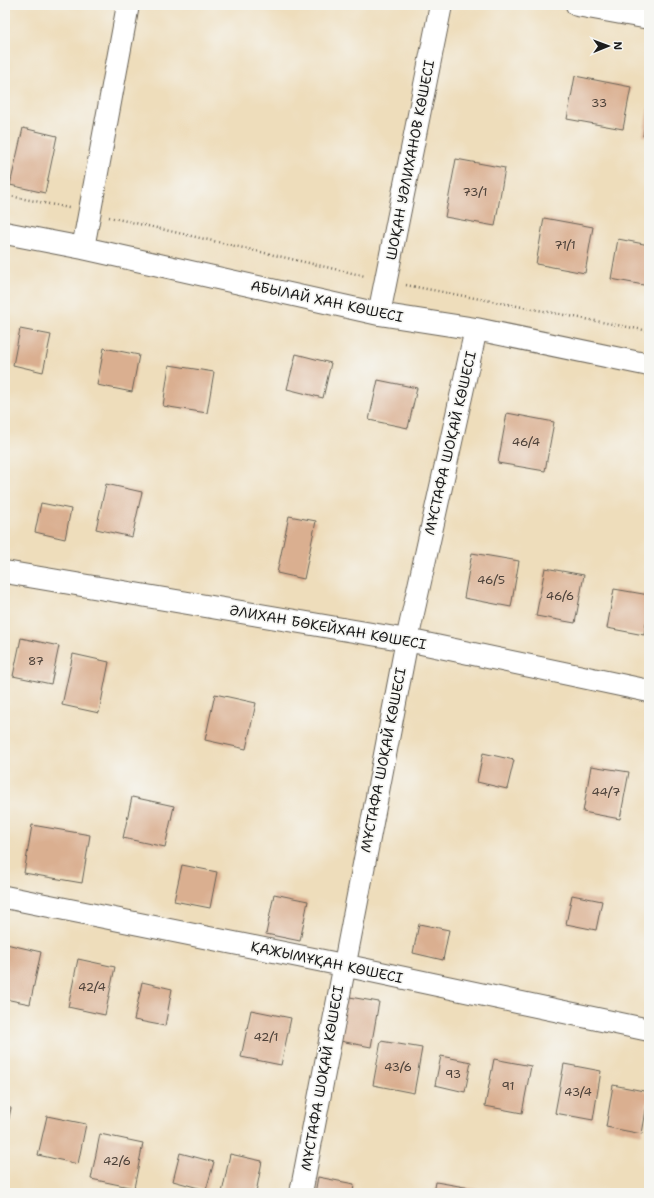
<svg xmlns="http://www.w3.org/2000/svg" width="654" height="1198" font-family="'Shantell Sans',sans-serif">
<rect width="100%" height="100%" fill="#f6f6f2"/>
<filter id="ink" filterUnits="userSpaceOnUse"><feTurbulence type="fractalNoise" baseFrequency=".025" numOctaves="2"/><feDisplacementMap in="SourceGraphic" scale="8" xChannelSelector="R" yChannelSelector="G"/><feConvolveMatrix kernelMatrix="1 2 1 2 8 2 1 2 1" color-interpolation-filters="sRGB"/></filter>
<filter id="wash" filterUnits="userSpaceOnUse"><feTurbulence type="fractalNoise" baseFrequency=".012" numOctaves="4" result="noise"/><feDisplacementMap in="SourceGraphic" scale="16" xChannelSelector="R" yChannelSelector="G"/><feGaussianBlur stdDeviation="0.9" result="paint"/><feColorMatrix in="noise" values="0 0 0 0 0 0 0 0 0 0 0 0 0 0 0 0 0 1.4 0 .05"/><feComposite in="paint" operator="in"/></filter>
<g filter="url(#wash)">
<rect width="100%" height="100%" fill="#edb"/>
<g id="blocks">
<path fill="#daaf90" d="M 575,76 L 631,87 L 623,129 L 567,119 Z
M 648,108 L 649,108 L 649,137 L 643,136 Z
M 23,128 L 57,136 L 45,193 L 10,185 Z
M 456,159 L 505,168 L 495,226 L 445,217 Z
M 544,218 L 593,227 L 585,273 L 536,264 Z
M 618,239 L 649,245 L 649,286 L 611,279 Z
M 20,329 L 51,335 L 43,372 L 13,365 Z
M 104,348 L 139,355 L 132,392 L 97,385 Z
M 296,354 L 331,363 L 323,398 L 287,389 Z
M 169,365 L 214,372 L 207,413 L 163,406 Z
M 378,380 L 417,388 L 408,428 L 369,420 Z
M 507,413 L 554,422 L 545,471 L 498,463 Z
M 106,484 L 142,492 L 132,537 L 96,529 Z
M 41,503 L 71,509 L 65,539 L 35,532 Z
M 289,516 L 316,521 L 304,579 L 277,573 Z
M 472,553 L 519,561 L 511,607 L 464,598 Z
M 545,568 L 584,575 L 575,623 L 536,616 Z
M 614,589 L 649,595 L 649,607 L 644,635 L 607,628 Z
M 21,638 L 59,646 L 51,684 L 13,676 Z
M 73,654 L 109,662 L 99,713 L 62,705 Z
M 215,694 L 256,703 L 246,749 L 205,740 Z
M 483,753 L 514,760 L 507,789 L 477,782 Z
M 591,766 L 629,772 L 620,819 L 583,812 Z
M 132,797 L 174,806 L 165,847 L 123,838 Z
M 32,825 L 90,835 L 82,883 L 24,873 Z
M 182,865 L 217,872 L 210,908 L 174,901 Z
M 274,894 L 308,901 L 300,941 L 266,934 Z
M 572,895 L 602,901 L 596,930 L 566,924 Z
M 419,924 L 449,930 L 443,960 L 413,953 Z
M 6,944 L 41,952 L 30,1004 L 5,999 Z
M 78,959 L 115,967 L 105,1015 L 68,1007 Z
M 142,982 L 172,989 L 165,1026 L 134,1020 Z
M 338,995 L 379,1002 L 371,1047 L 330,1039 Z
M 251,1010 L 291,1018 L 281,1065 L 241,1057 Z
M 381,1041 L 422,1048 L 414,1093 L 373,1085 Z
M 441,1056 L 471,1062 L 465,1092 L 435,1085 Z
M 494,1059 L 531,1066 L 522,1113 L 485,1106 Z
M 564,1064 L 601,1071 L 593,1120 L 555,1113 Z
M 613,1085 L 649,1092 L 642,1134 L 606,1127 Z
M 5,1107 L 11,1108 L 6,1132 L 5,1132 Z
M 47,1116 L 86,1124 L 78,1164 L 38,1155 Z
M 100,1134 L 143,1143 L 134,1188 L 91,1179 Z
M 180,1153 L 214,1162 L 206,1190 L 173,1181 Z
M 230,1154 L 262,1161 L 256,1193 L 222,1193 Z
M 318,1177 L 354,1184 L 353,1193 L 315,1193 Z
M 436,1182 L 482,1190 L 482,1193 L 434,1193 Z"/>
</g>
</g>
<g filter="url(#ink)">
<use href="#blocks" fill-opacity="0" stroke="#666054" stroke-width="1"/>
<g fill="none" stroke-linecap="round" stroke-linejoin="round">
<g stroke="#666054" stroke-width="24">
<path id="minor" d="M 577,5 L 649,18
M 5,233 L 83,248 L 379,314 L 476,329 L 649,365
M 83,248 L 128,5
M 379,314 L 441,5
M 5,572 L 407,640 L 649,691
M 5,897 L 343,965 L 649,1030
M 301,1193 L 407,640 L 476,329"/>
</g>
<path stroke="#666054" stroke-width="2.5" stroke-dasharray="1 3" stroke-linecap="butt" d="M 5,195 L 69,208
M 109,217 L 365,276
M 406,285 L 649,331"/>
<use href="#minor" stroke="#fff" stroke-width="22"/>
</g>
</g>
<g text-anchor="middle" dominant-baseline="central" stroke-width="3.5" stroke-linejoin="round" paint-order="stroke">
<g font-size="12" fill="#4c4139">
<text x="599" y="103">33</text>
<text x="475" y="192">73/1</text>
<text x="565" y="245">71/1</text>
<text x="526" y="442">46/4</text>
<text x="491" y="580">46/5</text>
<text x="560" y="596">46/6</text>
<text x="36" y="661">87</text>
<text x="606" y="792">44/7</text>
<text x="92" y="987">42/4</text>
<text x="266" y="1037">42/1</text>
<text x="398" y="1067">43/6</text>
<text x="453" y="1074">93</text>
<text x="508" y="1086">91</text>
<text x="578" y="1092">43/4</text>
<text x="117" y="1161">42/6</text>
</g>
<g font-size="14" fill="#1c1c1c" stroke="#f6f6f2">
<text transform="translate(410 160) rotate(-79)">ШОҚАН УӘЛИХАНОВ КӨШЕСІ</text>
<text transform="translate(327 301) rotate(12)">АБЫЛАЙ ХАН КӨШЕСІ</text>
<text transform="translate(450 443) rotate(-77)">МҰСТАФА ШОҚАЙ КӨШЕСІ</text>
<text transform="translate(328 627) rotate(10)">ӘЛИХАН БӨКЕЙХАН КӨШЕСІ</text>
<text transform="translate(383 760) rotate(-79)">МҰСТАФА ШОҚАЙ КӨШЕСІ</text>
<text transform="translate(327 962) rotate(12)">ҚАЖЫМҰҚАН КӨШЕСІ</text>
<text transform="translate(322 1078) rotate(-80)">МҰСТАФА ШОҚАЙ КӨШЕСІ</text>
</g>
</g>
<rect width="654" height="1198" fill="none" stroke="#f6f6f2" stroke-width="20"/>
<g transform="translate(608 46) rotate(89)" stroke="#f6f6f2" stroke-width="3" paint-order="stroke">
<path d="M0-3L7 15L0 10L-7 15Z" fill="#1c1c1c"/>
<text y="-6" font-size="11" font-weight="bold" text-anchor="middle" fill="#1c1c1c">N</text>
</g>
</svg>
